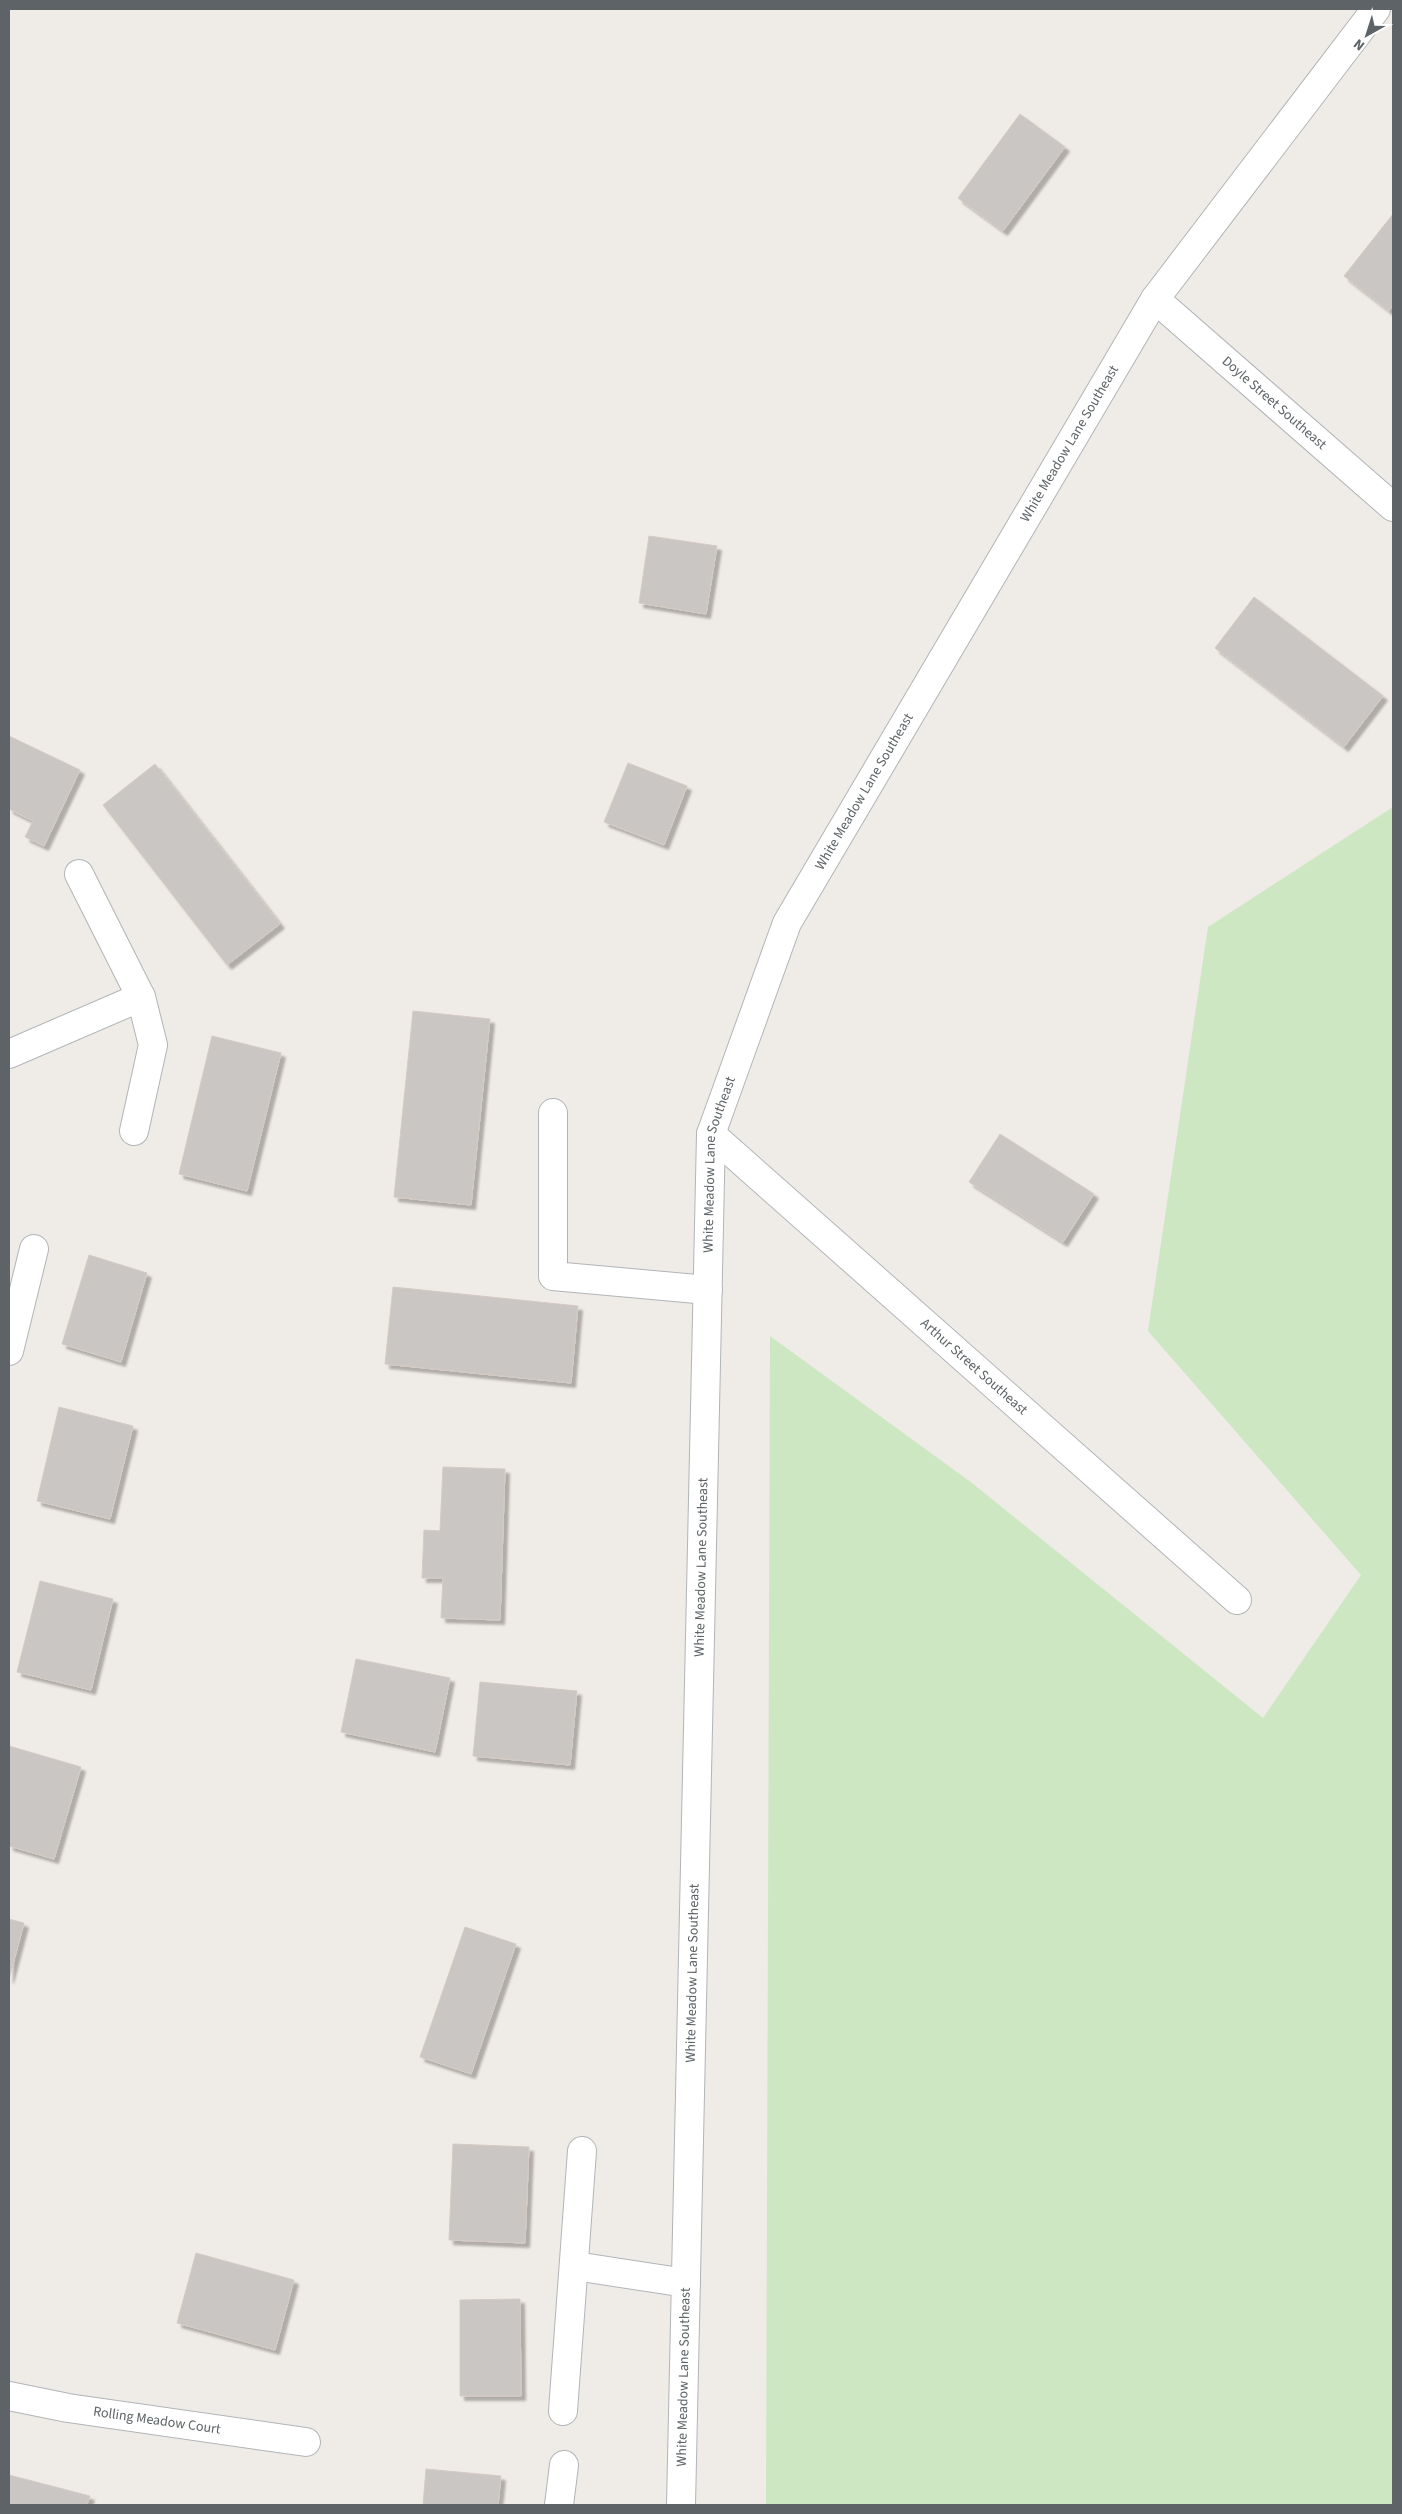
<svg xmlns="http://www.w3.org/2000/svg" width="1402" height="2514" font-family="'Source Sans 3',sans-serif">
<defs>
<filter id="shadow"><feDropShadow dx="4.5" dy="4.5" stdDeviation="1" flood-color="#0004"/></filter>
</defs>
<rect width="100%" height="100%" fill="#efebe6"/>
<path fill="#cce7c2" d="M 1393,807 L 1393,2505 L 766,2505 L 770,1336 L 972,1483 L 1263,1718 L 1361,1575 L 1148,1331 L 1208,927 Z"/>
<path fill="#cac6c3" stroke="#d4cbc4" filter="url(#shadow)" d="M 1020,114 L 1065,147 L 1003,231 L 958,198 Z
M 1393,214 L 1393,305 L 1389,311 L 1344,276 Z
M 649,536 L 717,546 L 706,614 L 639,603 Z
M 1254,597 L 1383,696 L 1344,747 L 1215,648 Z
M 9,736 L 80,770 L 44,846 L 25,837 L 33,821 L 9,809 Z
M 628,763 L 687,786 L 664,845 L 604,822 Z
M 155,764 L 280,924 L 227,965 L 103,805 Z
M 413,1011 L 490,1019 L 471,1205 L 394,1197 Z
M 212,1036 L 281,1053 L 247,1191 L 179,1174 Z
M 1000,1134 L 1094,1194 L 1063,1242 L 969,1182 Z
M 89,1255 L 147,1273 L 121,1362 L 62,1344 Z
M 393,1287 L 578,1306 L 571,1383 L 385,1364 Z
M 59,1407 L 133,1426 L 110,1519 L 37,1501 Z
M 443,1467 L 505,1469 L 500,1620 L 441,1618 L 443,1578 L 422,1578 L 424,1530 L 440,1531 Z
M 40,1581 L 113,1599 L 91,1690 L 17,1672 Z
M 356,1659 L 450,1678 L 435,1752 L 341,1732 Z
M 480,1682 L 577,1691 L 570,1765 L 473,1756 Z
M 9,1746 L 81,1767 L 54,1859 L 9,1846 Z
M 9,1919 L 24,1923 L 9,1979 Z
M 465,1927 L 516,1944 L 471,2074 L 420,2057 Z
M 453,2144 L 529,2147 L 525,2243 L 449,2240 Z
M 196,2253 L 294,2280 L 275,2350 L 177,2323 Z
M 520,2299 L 521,2396 L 460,2396 L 460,2300 Z
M 426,2469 L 501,2476 L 498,2505 L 423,2505 Z
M 9,2475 L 90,2496 L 87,2505 L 9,2505 Z"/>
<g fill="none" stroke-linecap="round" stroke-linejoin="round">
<g stroke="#b1b5b8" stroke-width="30">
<g id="minor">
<path id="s1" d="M 1155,299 L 1393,507"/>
<path d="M 79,874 L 141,997"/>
<path d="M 9,1054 L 141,997 L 153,1045 L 134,1131"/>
<path d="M 553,1113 L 553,1276 L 708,1290"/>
<path id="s2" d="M 711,1134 L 1237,1600"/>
<path d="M 9,1351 L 34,1249"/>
<path d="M 575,2266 L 686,2283"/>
<path id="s3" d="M 9,2396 L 68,2408 L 306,2442"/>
<path d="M 563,2411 L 582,2151"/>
<path d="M 559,2505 L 564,2465"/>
<path id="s4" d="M 681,2505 L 711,1134 L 787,923 L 1155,299 L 1376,9"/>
</g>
</g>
<use href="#minor" stroke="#fff" stroke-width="28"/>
</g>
<g text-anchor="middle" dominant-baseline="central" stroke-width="4.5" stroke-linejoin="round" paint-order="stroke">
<g font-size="14" fill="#5d6366" stroke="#fff">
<text stroke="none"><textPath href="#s1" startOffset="158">Doyle Street Southeast</textPath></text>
<text stroke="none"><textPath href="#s4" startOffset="2152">White Meadow Lane Southeast</textPath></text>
<text stroke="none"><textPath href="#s4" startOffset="1748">White Meadow Lane Southeast</textPath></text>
<text stroke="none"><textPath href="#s4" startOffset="1342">White Meadow Lane Southeast</textPath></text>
<text stroke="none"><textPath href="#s2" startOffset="351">Arthur Street Southeast</textPath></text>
<text stroke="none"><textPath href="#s4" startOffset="938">White Meadow Lane Southeast</textPath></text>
<text stroke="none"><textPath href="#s4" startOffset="532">White Meadow Lane Southeast</textPath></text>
<text stroke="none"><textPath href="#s4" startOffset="128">White Meadow Lane Southeast</textPath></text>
<text stroke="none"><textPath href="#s3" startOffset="150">Rolling Meadow Court</textPath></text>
</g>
</g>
<rect width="1402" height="2514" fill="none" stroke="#5d6366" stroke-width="20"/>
<g transform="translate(1367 35) rotate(219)" stroke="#ffffff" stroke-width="4" paint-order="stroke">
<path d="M0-4L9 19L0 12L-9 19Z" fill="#5d6366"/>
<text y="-8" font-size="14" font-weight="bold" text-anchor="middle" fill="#5d6366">N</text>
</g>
</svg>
